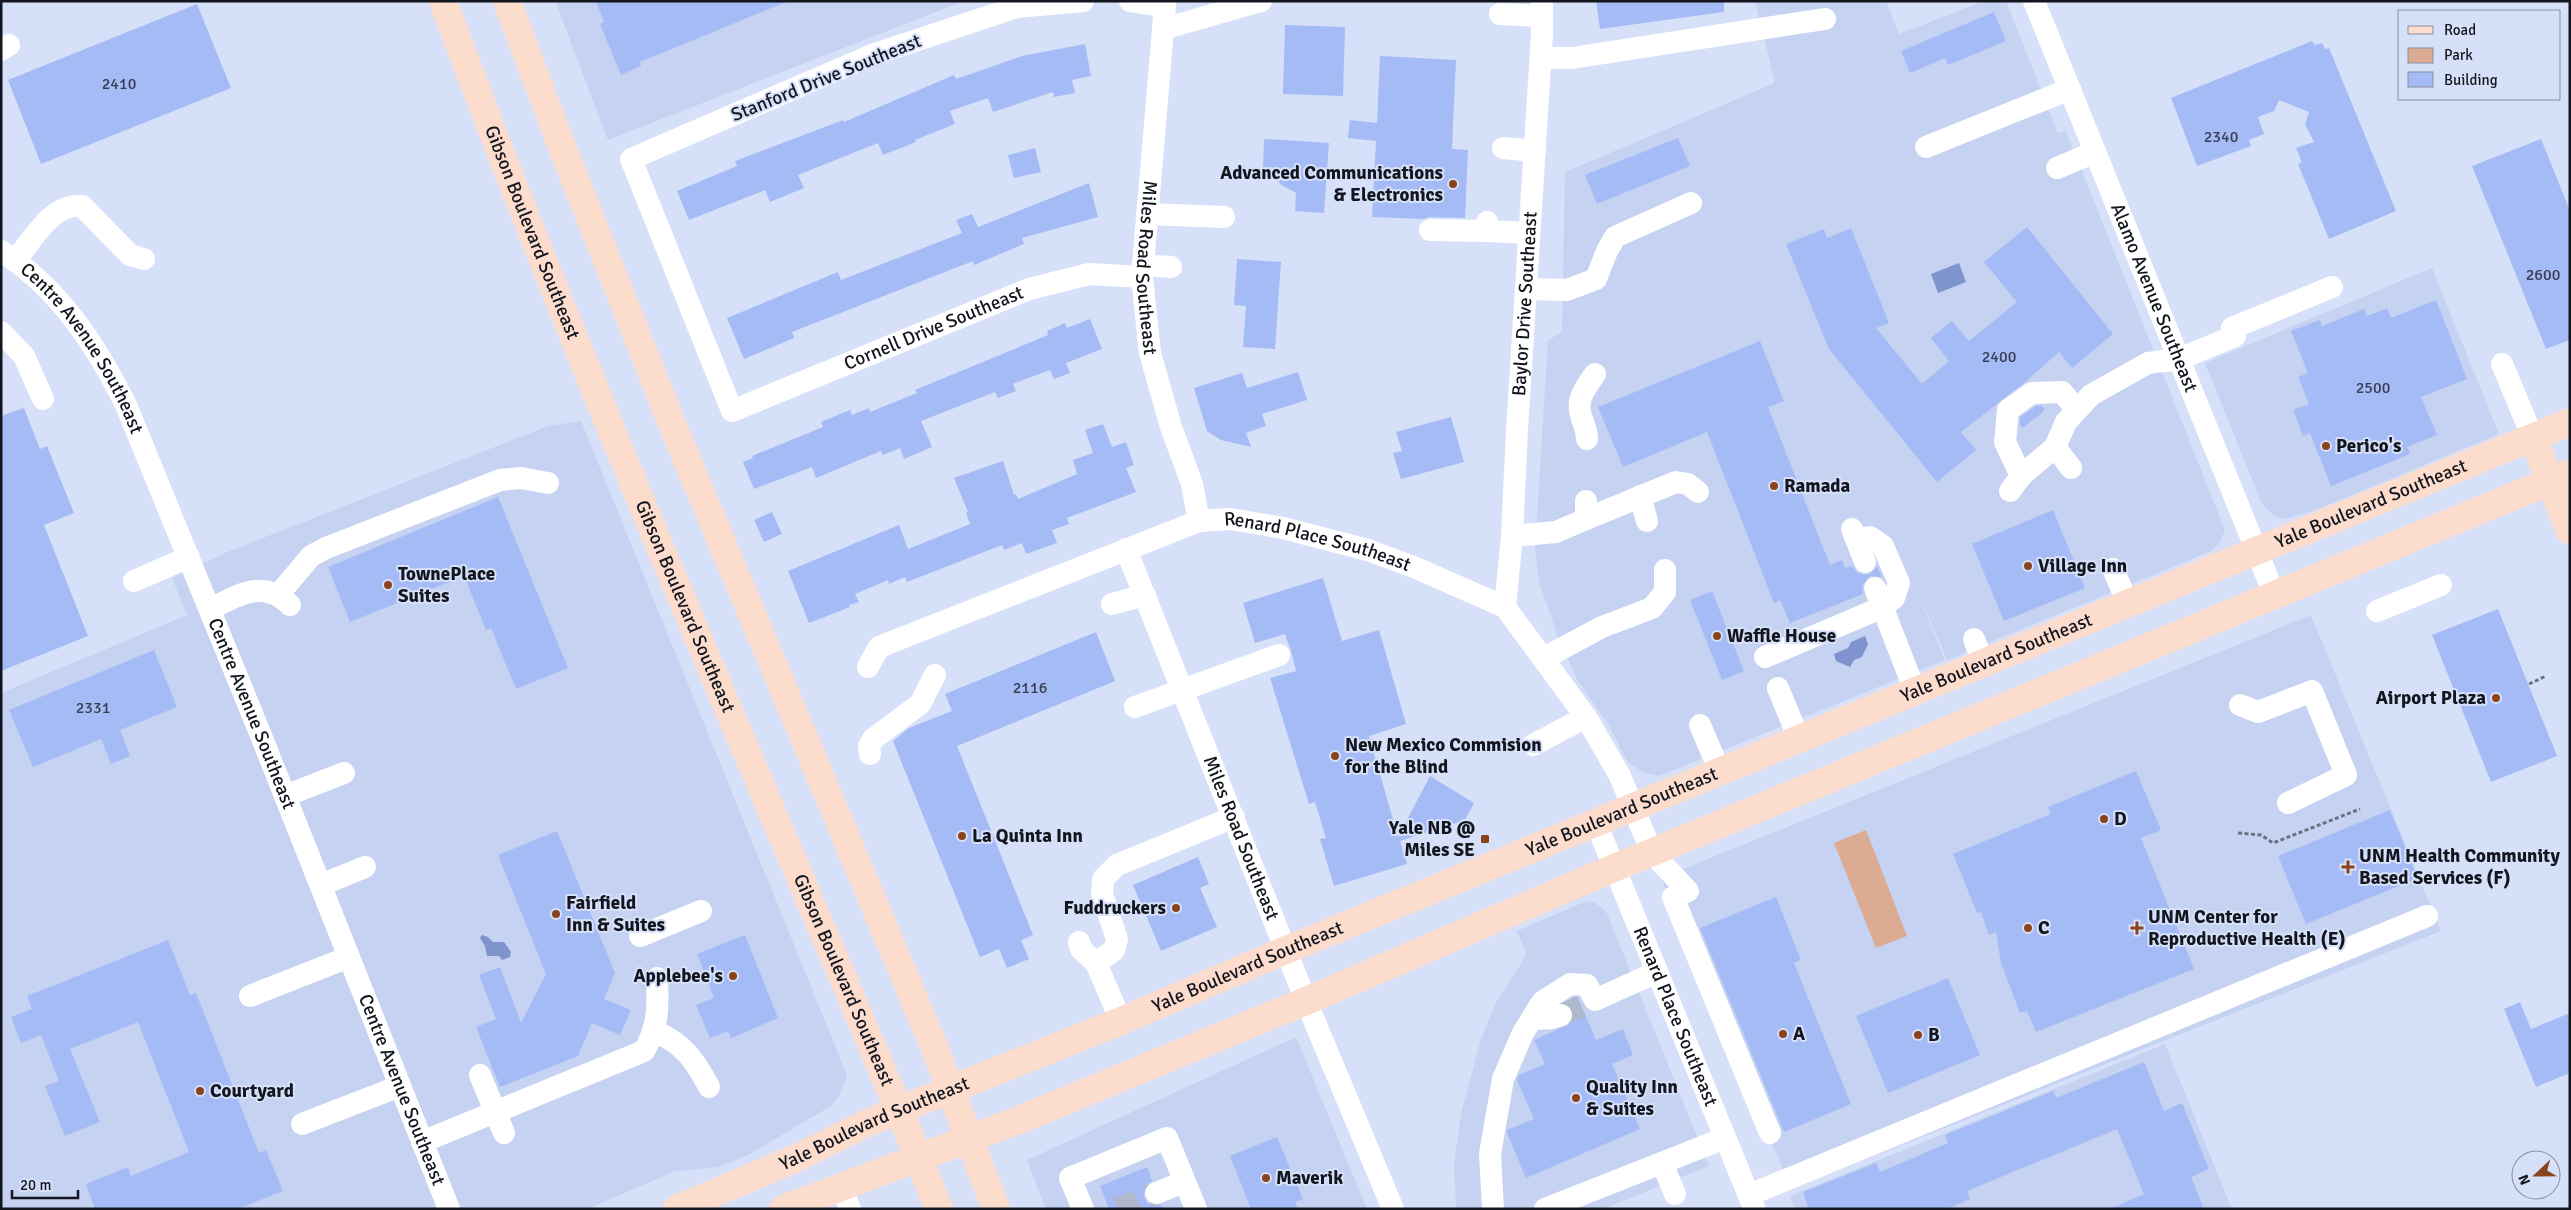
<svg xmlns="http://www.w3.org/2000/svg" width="2571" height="1210" font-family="Signika,sans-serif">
<rect width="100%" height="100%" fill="#d7e0f9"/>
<path fill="#c6d2f1" d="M 555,1 L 964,1 L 608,140 Z
M 1755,1 L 1886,1 L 1899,34 L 1984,1 L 2006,1 L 2058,133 L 2066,131 L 2225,530 L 2219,544 L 2211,551 L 1947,660 L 1909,571 L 1945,660 L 1659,776 L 1644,773 L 1627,761 L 1608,724 L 1578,681 L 1559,640 L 1539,582 L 1535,548 L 1548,340 L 1562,332 L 1565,172 L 1775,83 Z
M 2432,268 L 2499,434 L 2318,509 L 2285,519 L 2274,516 L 2262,504 L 2205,363 Z
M 581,421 L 847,1075 L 840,1095 L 831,1106 L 748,1155 L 718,1167 L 675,1171 L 588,1209 L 1,1209 L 1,693 L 187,615 L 172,578 L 225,553 L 548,426 Z
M 2311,615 L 2441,931 L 1791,1189 L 1661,878 Z
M 1593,901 L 1606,911 L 1709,1166 L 1603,1209 L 1456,1209 L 1454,1163 L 1461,1114 L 1480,1042 L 1496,1002 L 1521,964 L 1526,953 L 1517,931 L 1582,903 Z
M 1296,1037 L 1367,1209 L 1046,1209 L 1027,1160 Z
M 2165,1044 L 2232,1209 L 1795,1209 L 1790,1196 Z"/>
<path fill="#dbab94" d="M 1866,830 L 1907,936 L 1876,948 L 1834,843 Z"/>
<path fill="#7f93cd" d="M 1959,263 L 1966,282 L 1938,293 L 1931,274 Z
M 1865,636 L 1868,644 L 1862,657 L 1854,660 L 1850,667 L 1836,661 L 1834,654 L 1848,648 L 1851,642 Z
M 482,935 L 488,937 L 493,942 L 504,942 L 511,952 L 510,957 L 502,960 L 499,956 L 487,956 L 485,946 L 480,938 Z"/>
<path fill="#a5bbf6" d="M 596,1 L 785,1 L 786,2 L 640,62 L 641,66 L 621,75 L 600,24 L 604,22 Z
M 1596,1 L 1724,1 L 1724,12 L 1600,29 Z
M 197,4 L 231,88 L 41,164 L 8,80 Z
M 1994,12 L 2006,41 L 1948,65 L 1945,58 L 1910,73 L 1901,51 Z
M 1285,25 L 1345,27 L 1343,96 L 1283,94 Z
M 2312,41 L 2315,45 L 2322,43 L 2325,49 L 2329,48 L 2396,211 L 2329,239 L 2298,164 L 2302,162 L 2296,148 L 2314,142 L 2305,124 L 2309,112 L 2279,100 L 2274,111 L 2258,117 L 2264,134 L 2249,140 L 2251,146 L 2197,166 L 2171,98 Z
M 1085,44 L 1091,76 L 1072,80 L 1075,93 L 1054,97 L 1053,92 L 993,112 L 988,98 L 950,111 L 955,124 L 915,140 L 916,142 L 883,155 L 878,143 L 798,175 L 804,188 L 770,202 L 765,190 L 689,220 L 677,191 L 737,166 L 735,161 L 843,120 L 844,122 L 954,75 L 956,79 L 1022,56 Z
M 1380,56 L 1456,60 L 1452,149 L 1468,150 L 1465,218 L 1430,217 L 1423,219 L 1372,217 L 1376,141 L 1348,138 L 1350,120 L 1377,123 Z
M 1678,138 L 1690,166 L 1597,204 L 1585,175 Z
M 1264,139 L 1329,143 L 1324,213 L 1295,211 L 1296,193 L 1280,184 L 1272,167 L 1263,168 Z
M 2541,139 L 2570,211 L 2570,340 L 2546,349 L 2472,166 Z
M 1035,148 L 1041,172 L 1014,178 L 1008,155 Z
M 1089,183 L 1098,217 L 1022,238 L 1024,244 L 974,265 L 973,261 L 792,332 L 794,338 L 744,359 L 727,318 L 838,272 L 841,280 L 962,233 L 956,220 L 972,214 L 978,227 Z
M 2027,227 L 2113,334 L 2072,368 L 2059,352 L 2024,383 L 1961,432 L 1976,450 L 1937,482 L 1829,349 L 1786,244 L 1824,229 L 1827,238 L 1851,228 L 1889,323 L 1876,328 L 1922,384 L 1949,361 L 1931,338 L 1952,321 L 1969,341 L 2017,302 L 1984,262 Z
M 1237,259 L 1281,262 L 1275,349 L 1243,347 L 1246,306 L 1234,305 Z
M 2436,300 L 2467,379 L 2421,397 L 2437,435 L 2407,447 L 2410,454 L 2331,486 L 2310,433 L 2303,436 L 2293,410 L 2309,404 L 2298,377 L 2308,373 L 2291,331 L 2320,320 L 2322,326 L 2364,309 L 2367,316 L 2387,308 L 2391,318 Z
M 1090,319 L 1102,349 L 1066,363 L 1070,373 L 1054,379 L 1050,370 L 1013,384 L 1016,391 L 998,398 L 995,392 L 921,421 L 932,447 L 904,459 L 900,448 L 883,455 L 881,451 L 816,478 L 812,467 L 754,489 L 743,462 L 753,458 L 752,456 L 823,427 L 821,422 L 850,410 L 852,415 L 869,408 L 870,412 L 917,393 L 915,390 L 1048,335 L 1047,331 L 1065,323 L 1067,328 Z
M 1760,341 L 1784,401 L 1768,407 L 1830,565 L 1842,560 L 1845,568 L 1852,566 L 1856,572 L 1864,575 L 1870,574 L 1877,566 L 1882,577 L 1870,576 L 1862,586 L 1863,594 L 1790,623 L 1780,600 L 1774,603 L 1707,432 L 1623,467 L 1598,407 Z
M 1298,372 L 1307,400 L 1262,414 L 1266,426 L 1246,433 L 1251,447 L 1221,440 L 1207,431 L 1194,388 L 1242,373 L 1247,388 Z
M 2036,406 L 2042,406 L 2045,410 L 2023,428 L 2020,425 L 2020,417 Z
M 24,408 L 40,449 L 47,446 L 74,513 L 44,525 L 88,636 L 1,671 L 1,416 Z
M 1451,417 L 1464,462 L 1401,479 L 1393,453 L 1402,451 L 1396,432 Z
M 1103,424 L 1112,447 L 1126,442 L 1134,465 L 1126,468 L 1136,492 L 1067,518 L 1069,524 L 1052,530 L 1057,543 L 1026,554 L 1022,543 L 1004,550 L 1002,545 L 907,582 L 905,577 L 889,584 L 888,580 L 855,594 L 859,602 L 849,605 L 850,607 L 809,623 L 788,571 L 899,525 L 908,549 L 970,524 L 966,513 L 968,512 L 954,478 L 1003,461 L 1014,495 L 1016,494 L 1018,499 L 1077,474 L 1073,460 L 1093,453 L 1085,430 Z
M 498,497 L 568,668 L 516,689 L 491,628 L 486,630 L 464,576 L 350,622 L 328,567 Z
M 2053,510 L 2085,588 L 2004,621 L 1972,544 Z
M 772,512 L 782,534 L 764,542 L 754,520 Z
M 1323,578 L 1342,641 L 1379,630 L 1406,724 L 1369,736 L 1398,837 L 1430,776 L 1474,803 L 1465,820 L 1400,841 L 1407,864 L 1334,886 L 1320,839 L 1326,838 L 1315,802 L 1309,804 L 1270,678 L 1296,671 L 1291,651 L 1285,634 L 1255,643 L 1243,603 Z
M 1712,591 L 1744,671 L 1722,680 L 1690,600 Z
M 2498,609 L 2557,756 L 2491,782 L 2432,635 Z
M 1096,632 L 1115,681 L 957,746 L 1033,935 L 1021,940 L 1029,959 L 1007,968 L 999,949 L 980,957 L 893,741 L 909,728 L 952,711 L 945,694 Z
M 154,650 L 177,707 L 120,730 L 130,756 L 111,764 L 101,739 L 33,767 L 9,710 Z
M 2136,771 L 2161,830 L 2141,838 L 2194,969 L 2036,1032 L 2027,1011 L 2020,1013 L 2001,963 L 1996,932 L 1989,935 L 1981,912 L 1977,913 L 1953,854 L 2051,814 L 2048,807 Z
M 2390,810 L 2418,878 L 2306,924 L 2278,856 Z
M 557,831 L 615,973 L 604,999 L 631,1010 L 620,1035 L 592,1023 L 578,1056 L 500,1087 L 476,1027 L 496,1019 L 479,975 L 500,967 L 521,1023 L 546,974 L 498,855 Z
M 1198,857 L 1209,884 L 1200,888 L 1217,927 L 1161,951 L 1133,885 Z
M 1776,897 L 1801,960 L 1794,963 L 1851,1104 L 1784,1132 L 1700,928 Z
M 745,935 L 778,1018 L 731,1038 L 728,1031 L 710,1038 L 696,1005 L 714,998 L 697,954 Z
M 168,940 L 190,995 L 196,993 L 259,1153 L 266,1150 L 283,1191 L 238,1209 L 95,1209 L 86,1184 L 128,1167 L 131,1176 L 189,1152 L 138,1022 L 70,1049 L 100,1122 L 65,1136 L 45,1086 L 59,1081 L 41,1035 L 21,1043 L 11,1017 L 32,1009 L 27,996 Z
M 1948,978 L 1980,1055 L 1888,1093 L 1856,1016 Z
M 1574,997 L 1578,998 L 1596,1040 L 1623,1029 L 1633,1055 L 1612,1064 L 1640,1129 L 1526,1178 L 1507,1133 L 1507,1130 L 1534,1119 L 1517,1080 L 1519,1075 L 1545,1064 L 1534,1040 L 1570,1024 L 1574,1011 L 1565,1003 Z
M 2520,1002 L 2531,1029 L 2570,1013 L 2570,1073 L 2536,1087 L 2504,1009 Z
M 2144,1062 L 2164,1111 L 2182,1103 L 2209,1169 L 2191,1177 L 2204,1209 L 2110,1209 L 2144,1194 L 2117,1129 L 1967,1191 L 1970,1199 L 1947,1209 L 1809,1209 L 1803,1192 L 1876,1163 L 1880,1172 L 1948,1143 L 1945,1135 L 2053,1091 L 2056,1098 Z
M 1277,1137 L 1303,1199 L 1295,1202 L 1298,1209 L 1251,1209 L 1230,1156 Z
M 1147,1167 L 1152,1181 L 1145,1185 L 1144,1197 L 1148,1204 L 1161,1205 L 1163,1209 L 1109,1209 L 1100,1186 Z"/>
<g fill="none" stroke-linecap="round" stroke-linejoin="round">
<path stroke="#b0b8cd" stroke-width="22" stroke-dasharray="22 11" stroke-linecap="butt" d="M 1561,1015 L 1582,1006
M 1117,1209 L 1156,1193"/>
<path stroke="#6c7281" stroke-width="3" stroke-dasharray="4 2.5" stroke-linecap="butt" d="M 2529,684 L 2546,676
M 2238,833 L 2261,835 L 2273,843 L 2360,809"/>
<g stroke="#fff" stroke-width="22">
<path id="s1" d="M 1083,1 L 1017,7 L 872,55 L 631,159 L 732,411 L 1029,289 L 1089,274 L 1142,277"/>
<path id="s2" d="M 1130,1 L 1165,6 L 1142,277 L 1150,353 L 1171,427 L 1192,484 L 1199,521"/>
<path id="s3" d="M 2034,1 L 2274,594"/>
<path d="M 1500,14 L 1542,16"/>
<path d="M 1163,29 L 1261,1"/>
<path d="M 1,50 L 9,45"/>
<path d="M 1541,58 L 1572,58 L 1825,19"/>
<path d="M 1926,147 L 2070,89"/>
<path d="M 1503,148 L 1535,151"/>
<path d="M 2057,168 L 2095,152"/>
<path d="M 1147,214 L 1224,217"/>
<path d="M 1487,222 L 1486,231 L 1529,233"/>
<path d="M 1430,230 L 1486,231"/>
<path id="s4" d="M 1,251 C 59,288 96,345 126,405 L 260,733 L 449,1209"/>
<path d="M 15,261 C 32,241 51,203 82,206 L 130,255 L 144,259"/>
<path d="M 1143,265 L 1171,267"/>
<path d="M 1526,289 L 1567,290 L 1596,279 L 1607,251 L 1615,237 L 1691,203"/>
<path d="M 2232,328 L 2332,287"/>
<path d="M 1,332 L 24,356 L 43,399"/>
<path d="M 2502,364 L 2533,438"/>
<path d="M 1587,439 C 1587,431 1585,427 1582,419 C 1575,400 1584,390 1595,374"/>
<path d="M 2055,447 L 2071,468"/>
<path d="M 2021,476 L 2005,442 L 2008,410 L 2032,393 L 2062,392 L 2077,410"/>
<path d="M 2010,491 L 2021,476 L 2055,447 L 2066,422 L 2091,395 L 2148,363 L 2179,359 L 2235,336"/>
<path d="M 1640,496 L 1647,521"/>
<path d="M 1586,519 L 1676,482 L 1688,484 L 1698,492"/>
<path d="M 1852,529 L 1865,562"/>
<path d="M 1512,536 L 1556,532 L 1586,519 L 1586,501"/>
<path id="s5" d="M 1126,549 L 1306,1001 L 1393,1209"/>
<path d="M 2113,569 L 2128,604"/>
<path d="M 134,581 L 189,557"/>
<path d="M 1875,588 L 1915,691"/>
<path d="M 279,594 L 311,556 L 326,548 L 500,480 L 521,478 L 548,483"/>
<path d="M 1112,604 L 1145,595"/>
<path id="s6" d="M 1505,607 L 1512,536 L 1517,430 L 1542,34 L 1542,1"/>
<path d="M 210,609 C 239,595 263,578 290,605"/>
<path d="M 2377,611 L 2441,585"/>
<path d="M 1974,639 L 1983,663"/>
<path d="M 1765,657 L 1883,607 L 1894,598 L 1899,583 L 1883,546 L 1870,537 L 1857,540"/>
<path d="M 1544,658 L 1602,627 L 1652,608 L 1665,592 L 1665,570"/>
<path id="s7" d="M 868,667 L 879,647 L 1199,521 L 1231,519 L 1283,528 L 1368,550 L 1416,568 L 1505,607 L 1586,717 L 1620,776 L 1652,853 L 1688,891 L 1673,897 L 1770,1133"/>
<path d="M 1778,688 L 1799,739"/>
<path d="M 2240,705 L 2258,712 L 2312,691 L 2346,775 L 2288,803"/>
<path d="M 1135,707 L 1279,655"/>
<path d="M 1700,725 L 1720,772"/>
<path d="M 1533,745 L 1586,717"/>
<path d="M 870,754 L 869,746 L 873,739 L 920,704 L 935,675"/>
<path d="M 285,796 L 344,773"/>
<path id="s8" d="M 1596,823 L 1754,1208"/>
<path d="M 321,885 L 365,867"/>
<path d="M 640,936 L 701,911"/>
<path d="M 1079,942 L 1081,949 L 1096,963 L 1121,1021"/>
<path d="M 1096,963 L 1114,950 L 1117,939 L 1102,894 L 1103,879 L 1117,865 L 1234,817"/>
<path d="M 250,996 L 349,957"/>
<path d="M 1533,1019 L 1552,1018 L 1561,1015"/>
<path d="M 654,1031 C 683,1043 695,1060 709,1087"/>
<path d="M 480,1075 L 504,1133"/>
<path d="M 302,1124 L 400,1086"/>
<path d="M 422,1142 L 644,1051 C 659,1025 658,1007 657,978"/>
<path d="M 1662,1163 L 1675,1194"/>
<path d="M 841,1187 L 850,1209"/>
<path d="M 1156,1193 L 1184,1182"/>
<path d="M 1749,1195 L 2427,916"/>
<path d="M 1083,1209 L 1070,1178 L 1167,1138 L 1196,1209"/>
<path d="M 1493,1209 L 1490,1154 L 1503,1079 L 1523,1033 L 1542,1002 L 1570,984 L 1587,985 L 1595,1000 L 1657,972"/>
<path d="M 1545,1209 L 1725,1138"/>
</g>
<g stroke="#fbdccd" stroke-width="28">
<path id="s9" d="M 443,1 C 582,376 743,742 899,1110 L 939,1209"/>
<path d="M 507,1 L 560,142 L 674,429 L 935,1049 L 996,1209"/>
<path d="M 2533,438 L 2570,531"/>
<path id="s10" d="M 677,1209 L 799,1157 L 865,1124 L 1121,1021 L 1286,950 L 2570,422"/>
<path d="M 783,1209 L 1019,1120 L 1306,1001 L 1614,868 L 2570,473"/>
</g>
</g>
<g fill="#8a441d" stroke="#d7e0f9" stroke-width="2">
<circle cx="1453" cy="184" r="5"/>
<circle cx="2326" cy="446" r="5"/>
<circle cx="1774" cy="486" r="5"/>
<circle cx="2028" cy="566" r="5"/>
<circle cx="388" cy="585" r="5"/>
<circle cx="1717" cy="636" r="5"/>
<circle cx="2496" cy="698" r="5"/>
<circle cx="1335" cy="756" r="5"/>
<circle cx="2104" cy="819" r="5"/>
<circle cx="962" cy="836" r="5"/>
<rect x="1480" y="834" width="10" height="10" rx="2.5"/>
<path d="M2345.5 859.5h5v5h5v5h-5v5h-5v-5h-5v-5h5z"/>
<circle cx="1176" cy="908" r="5"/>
<circle cx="556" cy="914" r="5"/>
<circle cx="2028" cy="928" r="5"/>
<path d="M2134.5 920.5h5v5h5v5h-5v5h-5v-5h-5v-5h5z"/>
<circle cx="733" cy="976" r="5"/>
<circle cx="1783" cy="1034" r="5"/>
<circle cx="1918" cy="1035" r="5"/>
<circle cx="200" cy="1091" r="5"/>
<circle cx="1576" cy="1098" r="5"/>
<circle cx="1266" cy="1178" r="5"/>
</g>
<g text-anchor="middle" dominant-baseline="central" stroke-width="4" stroke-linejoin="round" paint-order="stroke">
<g font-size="16" fill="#383f54">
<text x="119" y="84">2410</text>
<text x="2221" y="137">2340</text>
<text x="2543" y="275">2600</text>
<text x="1999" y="357">2400</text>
<text x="2373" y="388">2500</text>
<text x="1030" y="688">2116</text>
<text x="93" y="708">2331</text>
</g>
<g font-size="19" fill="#13161e" stroke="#d7e0f9">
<text transform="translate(826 78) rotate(-22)">Stanford Drive Southeast</text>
<text stroke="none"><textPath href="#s9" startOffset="248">Gibson Boulevard Southeast</textPath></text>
<text stroke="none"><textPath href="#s2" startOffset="298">Miles Road Southeast</textPath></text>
<text stroke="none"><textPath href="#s3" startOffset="320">Alamo Avenue Southeast</textPath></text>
<text stroke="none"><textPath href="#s6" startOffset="304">Baylor Drive Southeast</textPath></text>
<text stroke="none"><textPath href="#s1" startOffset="971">Cornell Drive Southeast</textPath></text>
<text stroke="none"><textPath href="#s4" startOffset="129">Centre Avenue Southeast</textPath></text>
<text stroke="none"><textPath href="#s10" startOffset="1835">Yale Boulevard Southeast</textPath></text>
<text stroke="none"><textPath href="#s7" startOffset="488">Renard Place Southeast</textPath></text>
<text stroke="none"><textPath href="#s9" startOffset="652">Gibson Boulevard Southeast</textPath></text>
<text stroke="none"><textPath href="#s10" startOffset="1430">Yale Boulevard Southeast</textPath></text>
<text stroke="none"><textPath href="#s4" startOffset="534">Centre Avenue Southeast</textPath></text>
<text stroke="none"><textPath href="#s10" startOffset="1025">Yale Boulevard Southeast</textPath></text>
<text stroke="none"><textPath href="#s5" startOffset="311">Miles Road Southeast</textPath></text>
<text stroke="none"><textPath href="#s10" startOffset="620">Yale Boulevard Southeast</textPath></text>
<text stroke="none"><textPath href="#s9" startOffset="1058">Gibson Boulevard Southeast</textPath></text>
<text stroke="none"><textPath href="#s8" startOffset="209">Renard Place Southeast</textPath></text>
<text stroke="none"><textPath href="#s4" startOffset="939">Centre Avenue Southeast</textPath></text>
<text stroke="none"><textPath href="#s10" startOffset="215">Yale Boulevard Southeast</textPath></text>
</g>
<g font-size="19" font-weight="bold" fill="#13161e" stroke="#d7e0f9" text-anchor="start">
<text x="1443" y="173" text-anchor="end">Advanced Communications<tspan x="1443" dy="22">&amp; Electronics</tspan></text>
<text x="2336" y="446">Perico's</text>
<text x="1784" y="486">Ramada</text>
<text x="2038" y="566">Village Inn</text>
<text x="398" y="574">TownePlace<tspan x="398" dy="22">Suites</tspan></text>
<text x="1727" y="636">Waffle House</text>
<text x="2486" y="698" text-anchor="end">Airport Plaza</text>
<text x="1345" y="745">New Mexico Commision<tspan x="1345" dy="22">for the Blind</tspan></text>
<text x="2114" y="819">D</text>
<text x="1475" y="828" text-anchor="end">Yale NB @<tspan x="1475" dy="22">Miles SE</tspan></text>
<text x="972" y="836">La Quinta Inn</text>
<text x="2359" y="856">UNM Health Community<tspan x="2359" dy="22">Based Services (F)</tspan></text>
<text x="566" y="903">Fairfield<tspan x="566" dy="22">Inn &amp; Suites</tspan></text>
<text x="1166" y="908" text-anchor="end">Fuddruckers</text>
<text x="2148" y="917">UNM Center for<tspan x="2148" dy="22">Reproductive Health (E)</tspan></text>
<text x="2038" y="928">C</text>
<text x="723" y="976" text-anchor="end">Applebee's</text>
<text x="1793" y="1034">A</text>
<text x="1928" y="1035">B</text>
<text x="1586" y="1087">Quality Inn<tspan x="1586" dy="22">&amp; Suites</tspan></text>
<text x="210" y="1091">Courtyard</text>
<text x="1276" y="1178">Maverik</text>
</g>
</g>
<rect width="2571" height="1210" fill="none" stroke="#13161e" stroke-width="5"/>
<rect x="2398" y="10" width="162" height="90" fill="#d7e0f9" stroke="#898fa1"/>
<rect x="2408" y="26" width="25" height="8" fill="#fbdccd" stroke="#898fa1"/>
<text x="2444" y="35" font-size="15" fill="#13161e">Road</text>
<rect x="2408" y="48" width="25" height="15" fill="#dbab94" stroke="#898fa1"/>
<text x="2444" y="60" font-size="15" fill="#13161e">Park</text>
<rect x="2408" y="72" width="25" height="15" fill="#a5bbf6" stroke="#898fa1"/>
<text x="2444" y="85" font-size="15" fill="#13161e">Building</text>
<g transform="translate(2536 1175) rotate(248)"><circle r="24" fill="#d7e0f9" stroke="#898fa1"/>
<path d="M0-4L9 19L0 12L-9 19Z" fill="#8a441d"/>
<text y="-8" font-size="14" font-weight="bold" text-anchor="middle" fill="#13161e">N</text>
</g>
<path d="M12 1190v8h66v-8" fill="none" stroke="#13161e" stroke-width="2.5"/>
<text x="20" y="1190" font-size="15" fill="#13161e" stroke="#d7e0f9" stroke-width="4" paint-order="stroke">20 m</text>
</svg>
